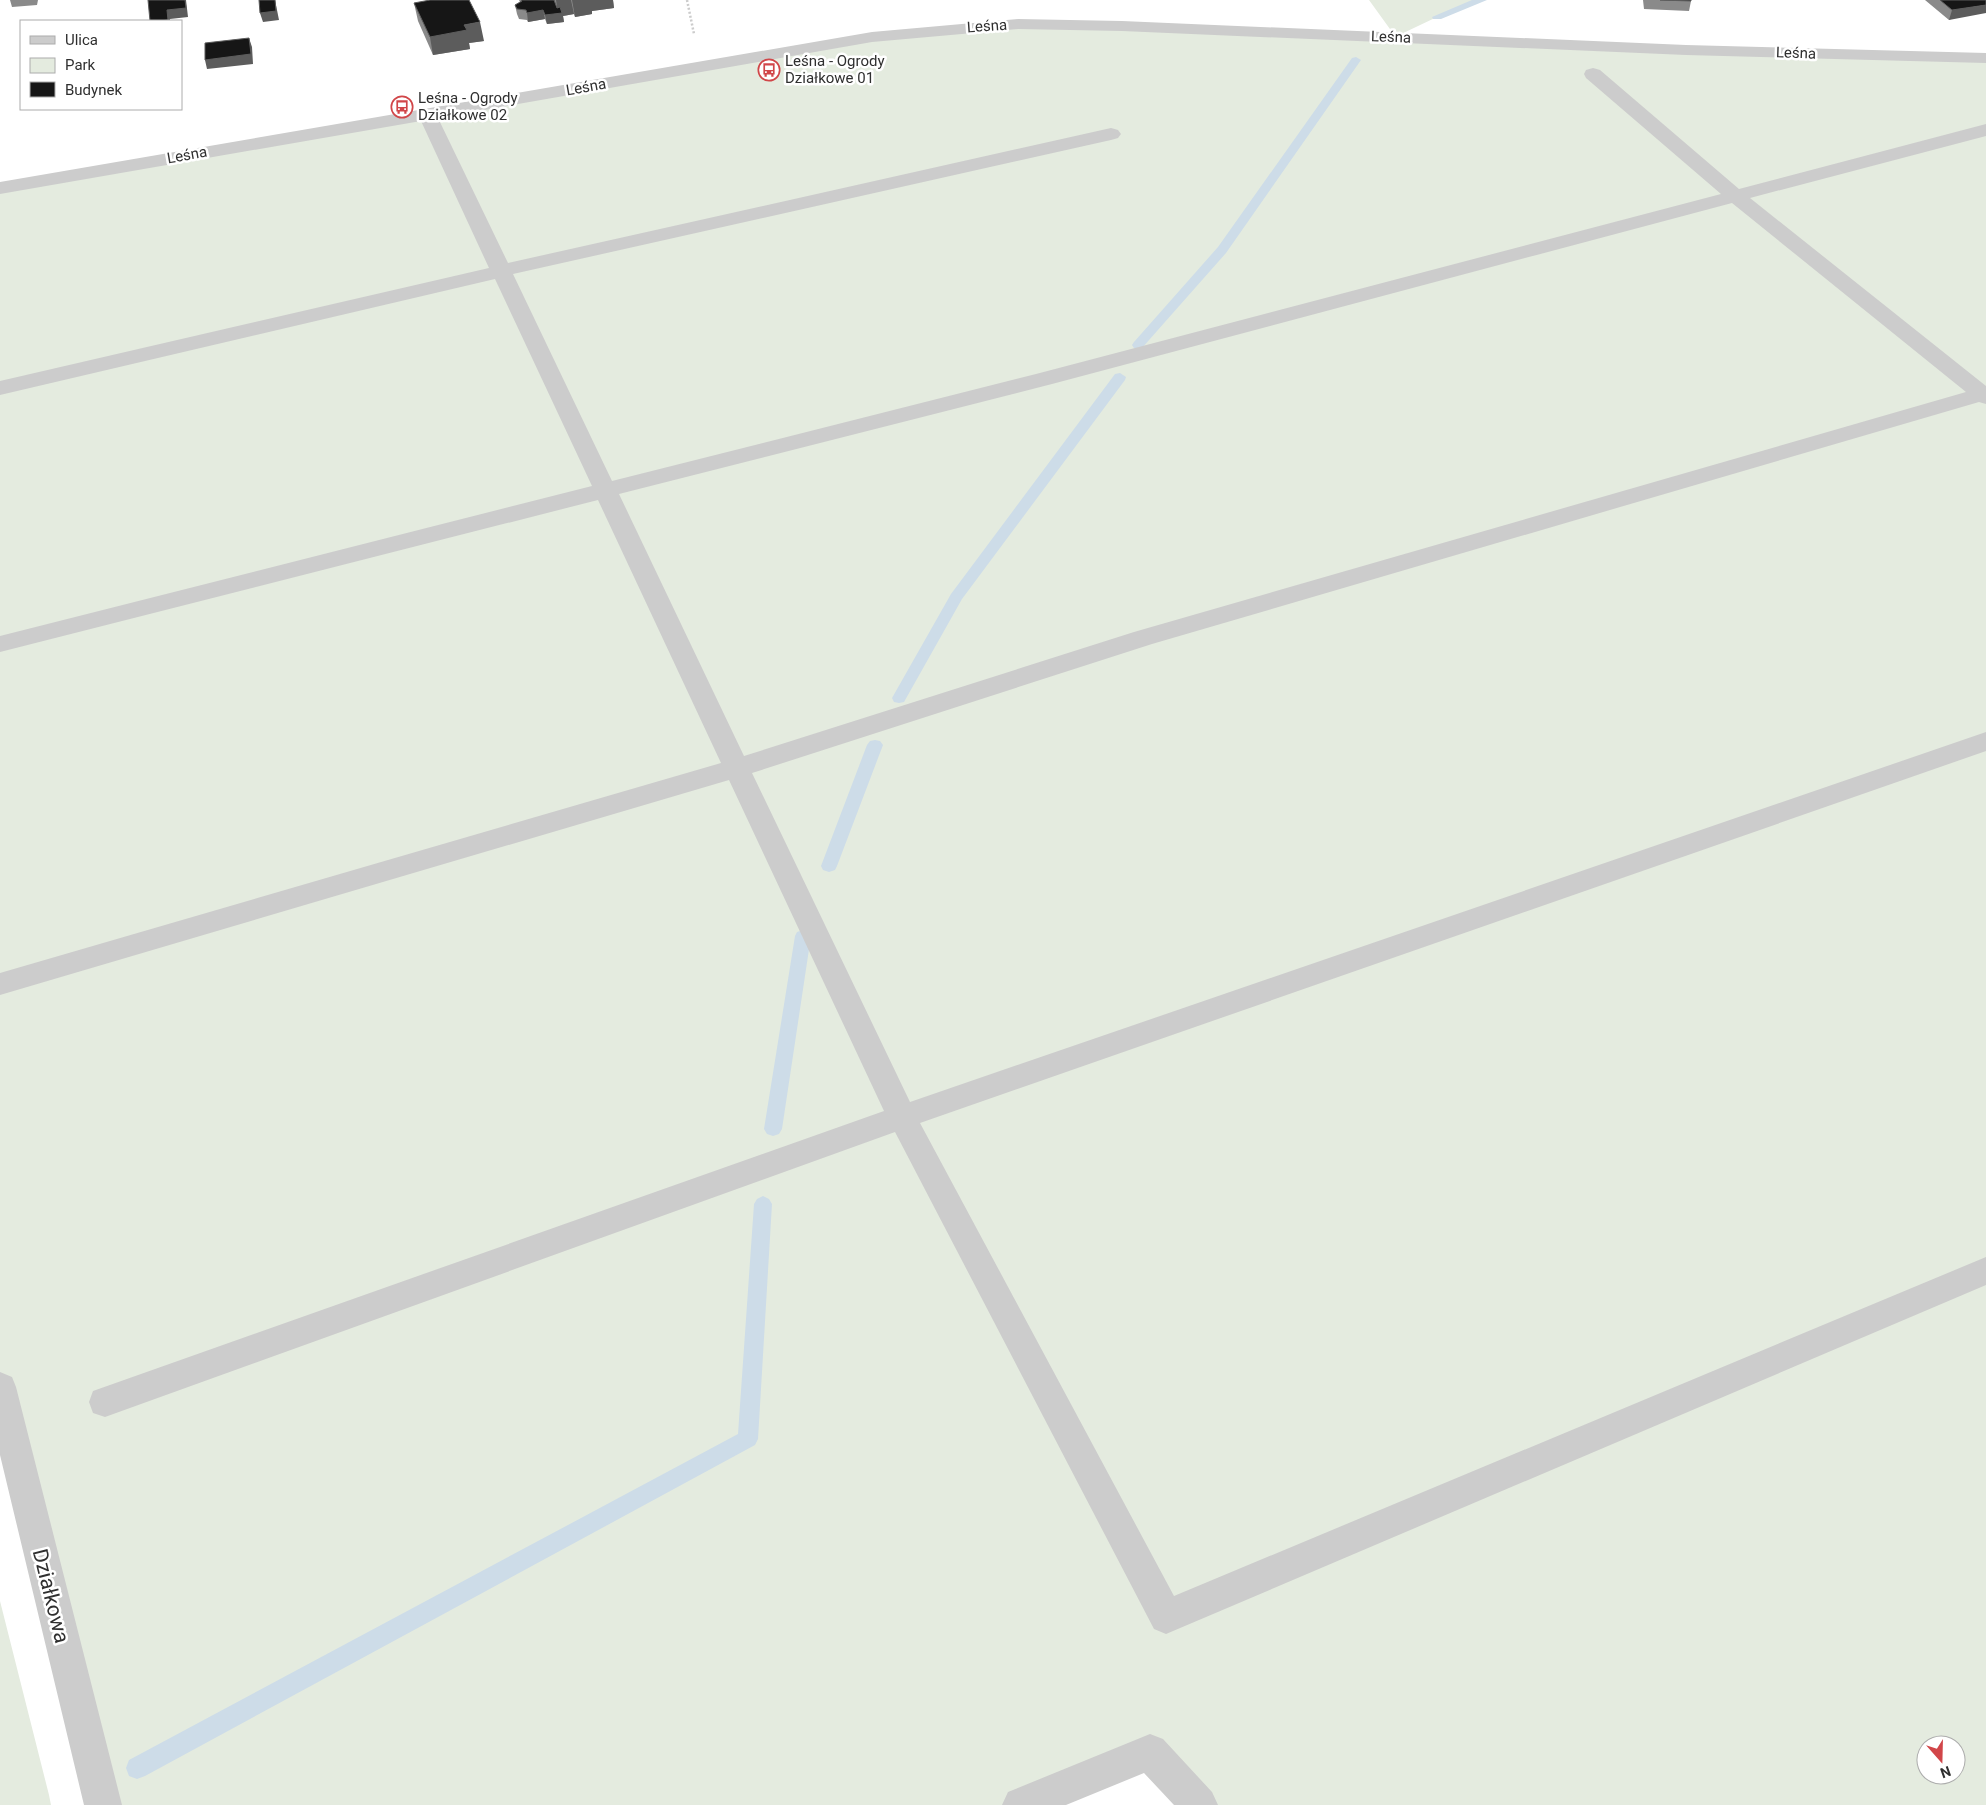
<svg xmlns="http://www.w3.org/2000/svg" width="1986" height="1805" font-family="Roboto,sans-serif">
<rect width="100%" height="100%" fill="#fff"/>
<path fill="#e4ebdf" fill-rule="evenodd" d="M 1369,0 L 1482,0 L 1437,17 L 1397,36 L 1986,58 L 1986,1805 L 1199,1805 L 1150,1752 L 1021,1805 L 103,1805 L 0,1387 L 0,188 L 872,37 L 1018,24 L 1395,36 ZM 1926,1745 L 1956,1745 L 1956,1775 L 1926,1775 Z
M 0,1601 L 49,1795 L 51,1805 L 0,1805 Z"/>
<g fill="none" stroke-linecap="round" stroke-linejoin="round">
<path fill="#cddce8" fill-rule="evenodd" d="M 1472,0 L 1487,0 L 1441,19 L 1433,19 L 1432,17 Z
M 1356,57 L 1361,60 L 1226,253 L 1142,348 L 1134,348 L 1132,345 L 1134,342 L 1218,247 L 1352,58 Z
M 1120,373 L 1126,377 L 1125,380 L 962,599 L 904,702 L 899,703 L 894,702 L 892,698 L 951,594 L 1115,374 Z
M 875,740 L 880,741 L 883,745 L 837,866 L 835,870 L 829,872 L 823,870 L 821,866 L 867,745 L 870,741 Z
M 803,930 L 809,932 L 811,936 L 782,1129 L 779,1134 L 773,1136 L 767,1134 L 764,1129 L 795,936 L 797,932 Z
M 763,1196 L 769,1199 L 772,1204 L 758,1439 L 755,1445 L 145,1776 L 137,1779 L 129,1776 L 126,1768 L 129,1760 L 738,1434 L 754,1204 L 757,1199 Z"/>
<path stroke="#ccc" stroke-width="2.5" stroke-dasharray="2 2" stroke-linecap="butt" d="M 687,0 L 694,34"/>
<path fill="#ccc" fill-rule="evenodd" d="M 1018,19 L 1122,21 L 1686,45 L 1986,53 L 1986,63 L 1686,55 L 1122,31 L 1018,29 L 872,42 L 438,118 L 508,263 L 1111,128 L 1118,130 L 1121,134 L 1118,138 L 1111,140 L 513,274 L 612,481 L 1036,374 L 1721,194 L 1586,78 L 1584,74 L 1586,70 L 1593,68 L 1600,70 L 1739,189 L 1986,124 L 1986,136 L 1750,198 L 1986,386 L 1986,404 L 1979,402 L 1152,644 L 752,773 L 910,1102 L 1986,732 L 1986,751 L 920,1123 L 1174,1596 L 1986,1257 L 1986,1285 L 1166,1634 L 1154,1629 L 895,1132 L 105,1417 L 93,1413 L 89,1402 L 93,1391 L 884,1111 L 729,780 L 0,995 L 0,973 L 721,763 L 598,500 L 0,652 L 0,636 L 592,486 L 495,279 L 0,395 L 0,381 L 489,268 L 421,121 L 0,194 L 0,182 L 872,32 ZM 1732,203 L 1966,392 L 1134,632 L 744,756 L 619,494 L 1052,384 Z
M 0,1372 L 12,1377 L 16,1387 L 122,1805 L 84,1805 L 0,1455 Z
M 1150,1734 L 1163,1739 L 1212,1792 L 1218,1805 L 1174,1805 L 1144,1773 L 1066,1805 L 1002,1805 L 1008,1792 Z"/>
</g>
<path fill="#8a8a8a" d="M 10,0 L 38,0 L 37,5 L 12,7 Z
M 519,0 L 613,0 L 614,8 L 592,11 L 592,14 L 575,17 L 574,14 L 563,16 L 564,22 L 547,24 L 545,19 L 528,22 L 527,20 L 519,19 L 517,14 L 515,5 L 520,2 Z
M 1643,0 L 1691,0 L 1691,1 L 1689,11 L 1644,9 Z
M 1925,0 L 1986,0 L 1949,20 Z
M 414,3 L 484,41 L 469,43 L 470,49 L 433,55 L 418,21 Z"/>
<path fill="#5c5c5c" d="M 185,0 L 186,0 L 188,17 L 170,19 L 170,21 L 160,21 L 167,10 Z
M 275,0 L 279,20 L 263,22 L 260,13 Z
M 556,0 L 571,0 L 574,14 L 563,16 L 564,22 L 547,24 L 545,15 L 558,13 Z
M 572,0 L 613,0 L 614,8 L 592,11 L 592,14 L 575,17 Z
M 1986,5 L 1986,13 L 1949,20 L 1952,10 Z
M 543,10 L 545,19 L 528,22 L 527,13 Z
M 480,22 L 484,41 L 469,43 L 470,49 L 433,55 L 430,37 L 464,25 Z
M 249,38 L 252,47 L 253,64 L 207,69 L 205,60 Z"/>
<path fill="#161616" stroke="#5c5c5c" d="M 148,0 L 185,0 L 186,8 L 167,10 L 168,20 L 160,21 L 150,21 Z
M 259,0 L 275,0 L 276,11 L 260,13 Z
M 430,0 L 469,0 L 480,22 L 464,25 L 467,30 L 430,37 L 414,3 Z
M 521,0 L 554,0 L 557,8 L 560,7 L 562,13 L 545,15 L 543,10 L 527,13 L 526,10 L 517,9 L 515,5 L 522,1 Z
M 1660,0 L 1691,0 L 1691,1 Z
M 1940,0 L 1986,0 L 1986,5 L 1952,10 Z
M 249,38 L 251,54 L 205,60 L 205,43 Z"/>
<defs>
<g id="bus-ring" transform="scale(1.125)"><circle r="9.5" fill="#fff" stroke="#d14649" stroke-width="1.5"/><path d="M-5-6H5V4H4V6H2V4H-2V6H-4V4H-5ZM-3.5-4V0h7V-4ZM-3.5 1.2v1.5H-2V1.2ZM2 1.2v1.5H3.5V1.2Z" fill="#d14649"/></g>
</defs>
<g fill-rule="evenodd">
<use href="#bus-ring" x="769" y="70"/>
<use href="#bus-ring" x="402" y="107"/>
</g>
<g text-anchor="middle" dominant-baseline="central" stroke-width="5" stroke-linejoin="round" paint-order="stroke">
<g font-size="15" fill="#2f2f2f" stroke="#fff">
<text transform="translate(987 26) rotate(-4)">Leśna</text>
<text transform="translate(1391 37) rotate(2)">Leśna</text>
<text transform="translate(1796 53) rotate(2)">Leśna</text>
<text transform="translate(586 87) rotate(-10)">Leśna</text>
<text transform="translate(187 155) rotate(-10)">Leśna</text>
</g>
<g font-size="15" fill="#2f2f2f" stroke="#fff" text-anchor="start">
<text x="785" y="61">Leśna - Ogrody<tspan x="785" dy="17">Działkowe 01</tspan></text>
<text x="418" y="98">Leśna - Ogrody<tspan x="418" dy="17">Działkowe 02</tspan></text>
</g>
<g font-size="21" fill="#2f2f2f" stroke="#fff">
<text transform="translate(51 1596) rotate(76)">Działkowa</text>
</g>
</g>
<rect x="20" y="20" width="162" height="90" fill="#ffffff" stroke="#acacac"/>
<rect x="30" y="36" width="25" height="8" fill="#cccccc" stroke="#acacac"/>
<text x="65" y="45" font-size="15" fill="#2f2f2f">Ulica</text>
<rect x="30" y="58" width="25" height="15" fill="#e4ebdf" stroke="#acacac"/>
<text x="65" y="70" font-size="15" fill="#2f2f2f">Park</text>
<rect x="30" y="82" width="25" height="15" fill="#161616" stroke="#acacac"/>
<text x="65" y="95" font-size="15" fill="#2f2f2f">Budynek</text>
<g transform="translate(1941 1760) rotate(160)"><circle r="24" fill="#ffffff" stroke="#acacac"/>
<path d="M0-4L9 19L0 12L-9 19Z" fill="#d14649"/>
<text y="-8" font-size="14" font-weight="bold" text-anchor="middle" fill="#2f2f2f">N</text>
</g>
</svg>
